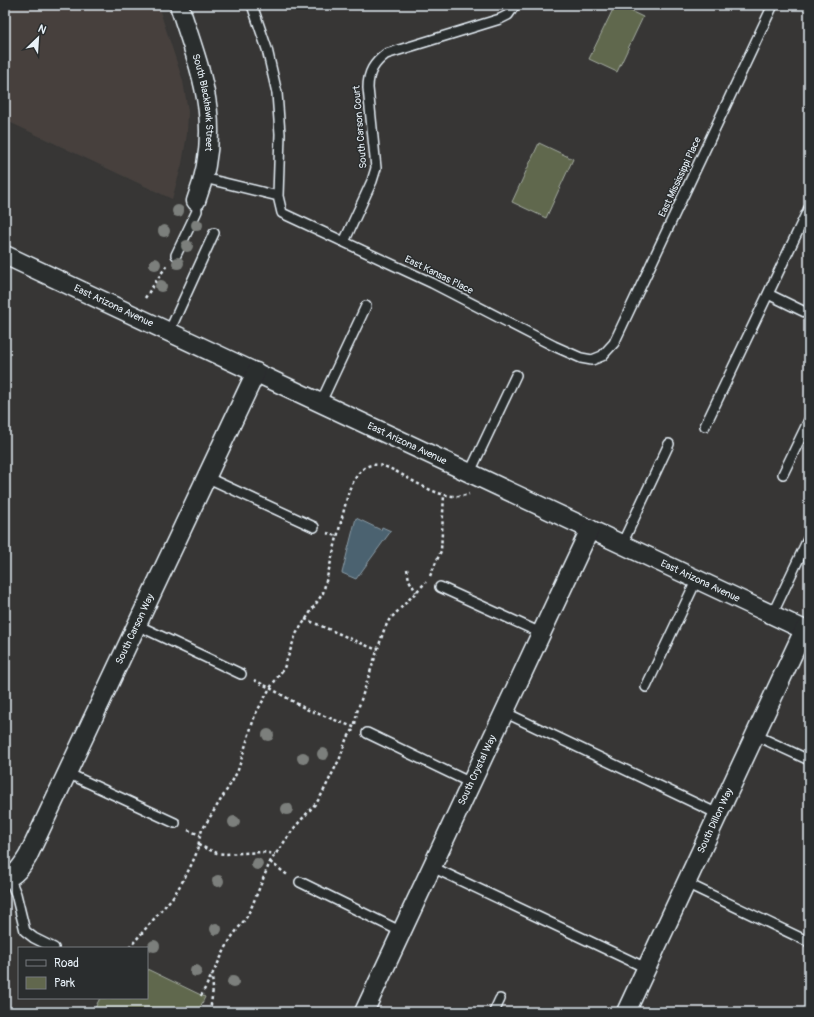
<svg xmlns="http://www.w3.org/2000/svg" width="814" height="1017" font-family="Pangolin,sans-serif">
<rect width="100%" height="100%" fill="#373635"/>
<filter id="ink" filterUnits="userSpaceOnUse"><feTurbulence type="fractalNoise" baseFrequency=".025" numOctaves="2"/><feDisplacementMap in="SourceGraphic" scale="8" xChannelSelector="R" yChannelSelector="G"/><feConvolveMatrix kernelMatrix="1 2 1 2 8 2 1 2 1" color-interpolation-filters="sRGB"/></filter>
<g filter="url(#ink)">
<path fill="#46413e" d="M 5,5 L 158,5 L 183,81 L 188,111 L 187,134 L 182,164 L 172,199 L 5,120 Z"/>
<path fill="#61674d" stroke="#a4aca2" d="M 615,5 L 618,5 L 643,17 L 617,72 L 589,59 Z
M 539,143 L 573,159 L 546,218 L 512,202 Z
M 147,969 L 205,997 L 198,1012 L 93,1012 L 100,998 L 147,998 Z"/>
<path fill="#4b626f" stroke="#8a9ba6" d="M 356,518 L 381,530 L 382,527 L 391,531 L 356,579 L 342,573 Z"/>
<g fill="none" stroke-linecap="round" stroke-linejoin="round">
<g stroke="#e8f1f8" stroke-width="12">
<path id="lane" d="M 252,5 L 267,49 L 277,93 L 280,134 L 278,196 L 282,213 L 432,283 L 554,346 L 581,358 L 592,360 L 602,356 L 614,343 L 773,5
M 204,178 L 278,196
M 344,242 L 372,181 L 376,168 L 368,88 C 368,72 374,63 386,54 L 500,19 L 508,15 L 515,5
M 176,255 L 197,211 L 196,201
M 768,294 L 809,314
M 169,332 L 214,233
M 321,402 L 366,306
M 705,426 L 809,208
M 470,472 L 516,375
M 783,474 L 809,420
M 206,477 L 314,527
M 622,544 L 669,444
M 440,587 L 541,633
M 772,615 L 809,537
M 137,625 L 241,674
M 646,687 L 697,579
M 504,712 L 718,814
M 367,733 L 471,783
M 755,735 L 809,760
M 67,773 L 175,823
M 432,867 L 646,968
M 9,877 L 16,894 L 25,931 L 34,938 L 54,948
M 300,882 L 402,932
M 686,883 L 809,942
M 494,1012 L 500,999"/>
</g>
<g stroke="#e8f1f8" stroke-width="21">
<g id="street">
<path id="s1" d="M 179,5 C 202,75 224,127 196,201"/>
<path id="s2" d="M 5,255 L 809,632"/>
<path id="s3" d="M 5,879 C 16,875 22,866 28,856 L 256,372"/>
<path id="s4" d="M 364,1012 L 590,529"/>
<path id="s5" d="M 626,1012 L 804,630"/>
</g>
</g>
<path stroke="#e8f1f8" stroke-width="2.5" stroke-dasharray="3 3" stroke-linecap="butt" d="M 145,298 L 167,265
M 327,533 L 337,536
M 407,569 L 409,580 L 416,592
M 430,576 L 441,551 L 444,495
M 305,619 L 377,650
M 254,680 L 270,688 L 306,709 L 356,728
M 355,724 L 357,712 L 384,630 L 389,620 L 394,615 L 426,582
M 188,830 L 200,835
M 198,845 L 217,853 L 225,854 L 262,852 L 275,854
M 270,862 L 289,876
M 129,948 L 172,898 C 181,885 190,869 196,854 C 199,846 199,837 202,830 L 233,780 L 238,770 L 255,715 L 270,688 L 284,668 L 296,634 L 323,593 L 349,490 C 353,482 359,469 368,466 C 392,456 431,507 469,494
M 201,996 L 231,938 L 246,918 L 252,906 L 270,862 L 295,827 L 317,802 L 322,794 L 340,758 L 346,740 L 353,730
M 210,1012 L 213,989 L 212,975"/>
<use href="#lane" stroke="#2a2d2e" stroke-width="9"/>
<use href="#street" stroke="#2a2d2e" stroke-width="18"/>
</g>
<g fill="#7b7f7b">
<circle cx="178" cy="211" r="6"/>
<circle cx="197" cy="225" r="6"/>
<circle cx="164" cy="231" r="6"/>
<circle cx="187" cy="246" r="6"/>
<circle cx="178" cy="263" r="6"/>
<circle cx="155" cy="264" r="6"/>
<circle cx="161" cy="286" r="6"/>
<circle cx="268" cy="735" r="6"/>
<circle cx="323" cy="754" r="6"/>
<circle cx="303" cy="758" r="6"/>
<circle cx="287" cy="809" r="6"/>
<circle cx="234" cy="822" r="6"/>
<circle cx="257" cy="864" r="6"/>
<circle cx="218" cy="881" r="6"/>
<circle cx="216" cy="929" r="6"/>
<circle cx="154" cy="946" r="6"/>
<circle cx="196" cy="971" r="6"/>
<circle cx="233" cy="982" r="6"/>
</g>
</g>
<g text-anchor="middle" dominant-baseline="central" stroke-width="3" stroke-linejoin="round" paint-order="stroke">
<g font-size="10" fill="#e8f1f8" stroke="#2a2d2e">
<text stroke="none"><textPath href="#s1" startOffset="101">South Blackhawk Street</textPath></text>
<text transform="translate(360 127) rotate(-95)">South Carson Court</text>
<text transform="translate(680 177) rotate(-65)">East Mississippi Place</text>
<text transform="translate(439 275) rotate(26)">East Kansas Place</text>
<text stroke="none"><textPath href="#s2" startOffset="120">East Arizona Avenue</textPath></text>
<text stroke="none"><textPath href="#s2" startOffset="444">East Arizona Avenue</textPath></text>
<text stroke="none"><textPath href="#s2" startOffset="768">East Arizona Avenue</textPath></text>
<text stroke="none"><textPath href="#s3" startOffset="284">South Carson Way</textPath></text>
<text stroke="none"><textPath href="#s4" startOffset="267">South Crystal Way</textPath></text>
<text stroke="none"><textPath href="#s5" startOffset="211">South Dillon Way</textPath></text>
</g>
</g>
<rect width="814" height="1017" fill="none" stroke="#2a2d2e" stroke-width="20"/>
<rect x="10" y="10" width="794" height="997" fill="none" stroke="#e8f1f8" stroke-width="1.5" filter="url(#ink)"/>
<rect x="18" y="947" width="130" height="52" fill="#2a2d2e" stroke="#767b7f"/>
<rect x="26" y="960" width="20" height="6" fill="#2a2d2e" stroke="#767b7f"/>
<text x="54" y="967" font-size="12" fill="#e8f1f8">Road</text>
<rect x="26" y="977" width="20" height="12" fill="#61674d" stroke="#767b7f"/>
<text x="54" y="987" font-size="12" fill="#e8f1f8">Park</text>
<g transform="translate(38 38) rotate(25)" stroke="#2a2d2e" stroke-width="3" paint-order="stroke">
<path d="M0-3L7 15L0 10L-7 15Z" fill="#e8f1f8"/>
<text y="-6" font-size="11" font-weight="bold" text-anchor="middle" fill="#e8f1f8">N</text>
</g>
</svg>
